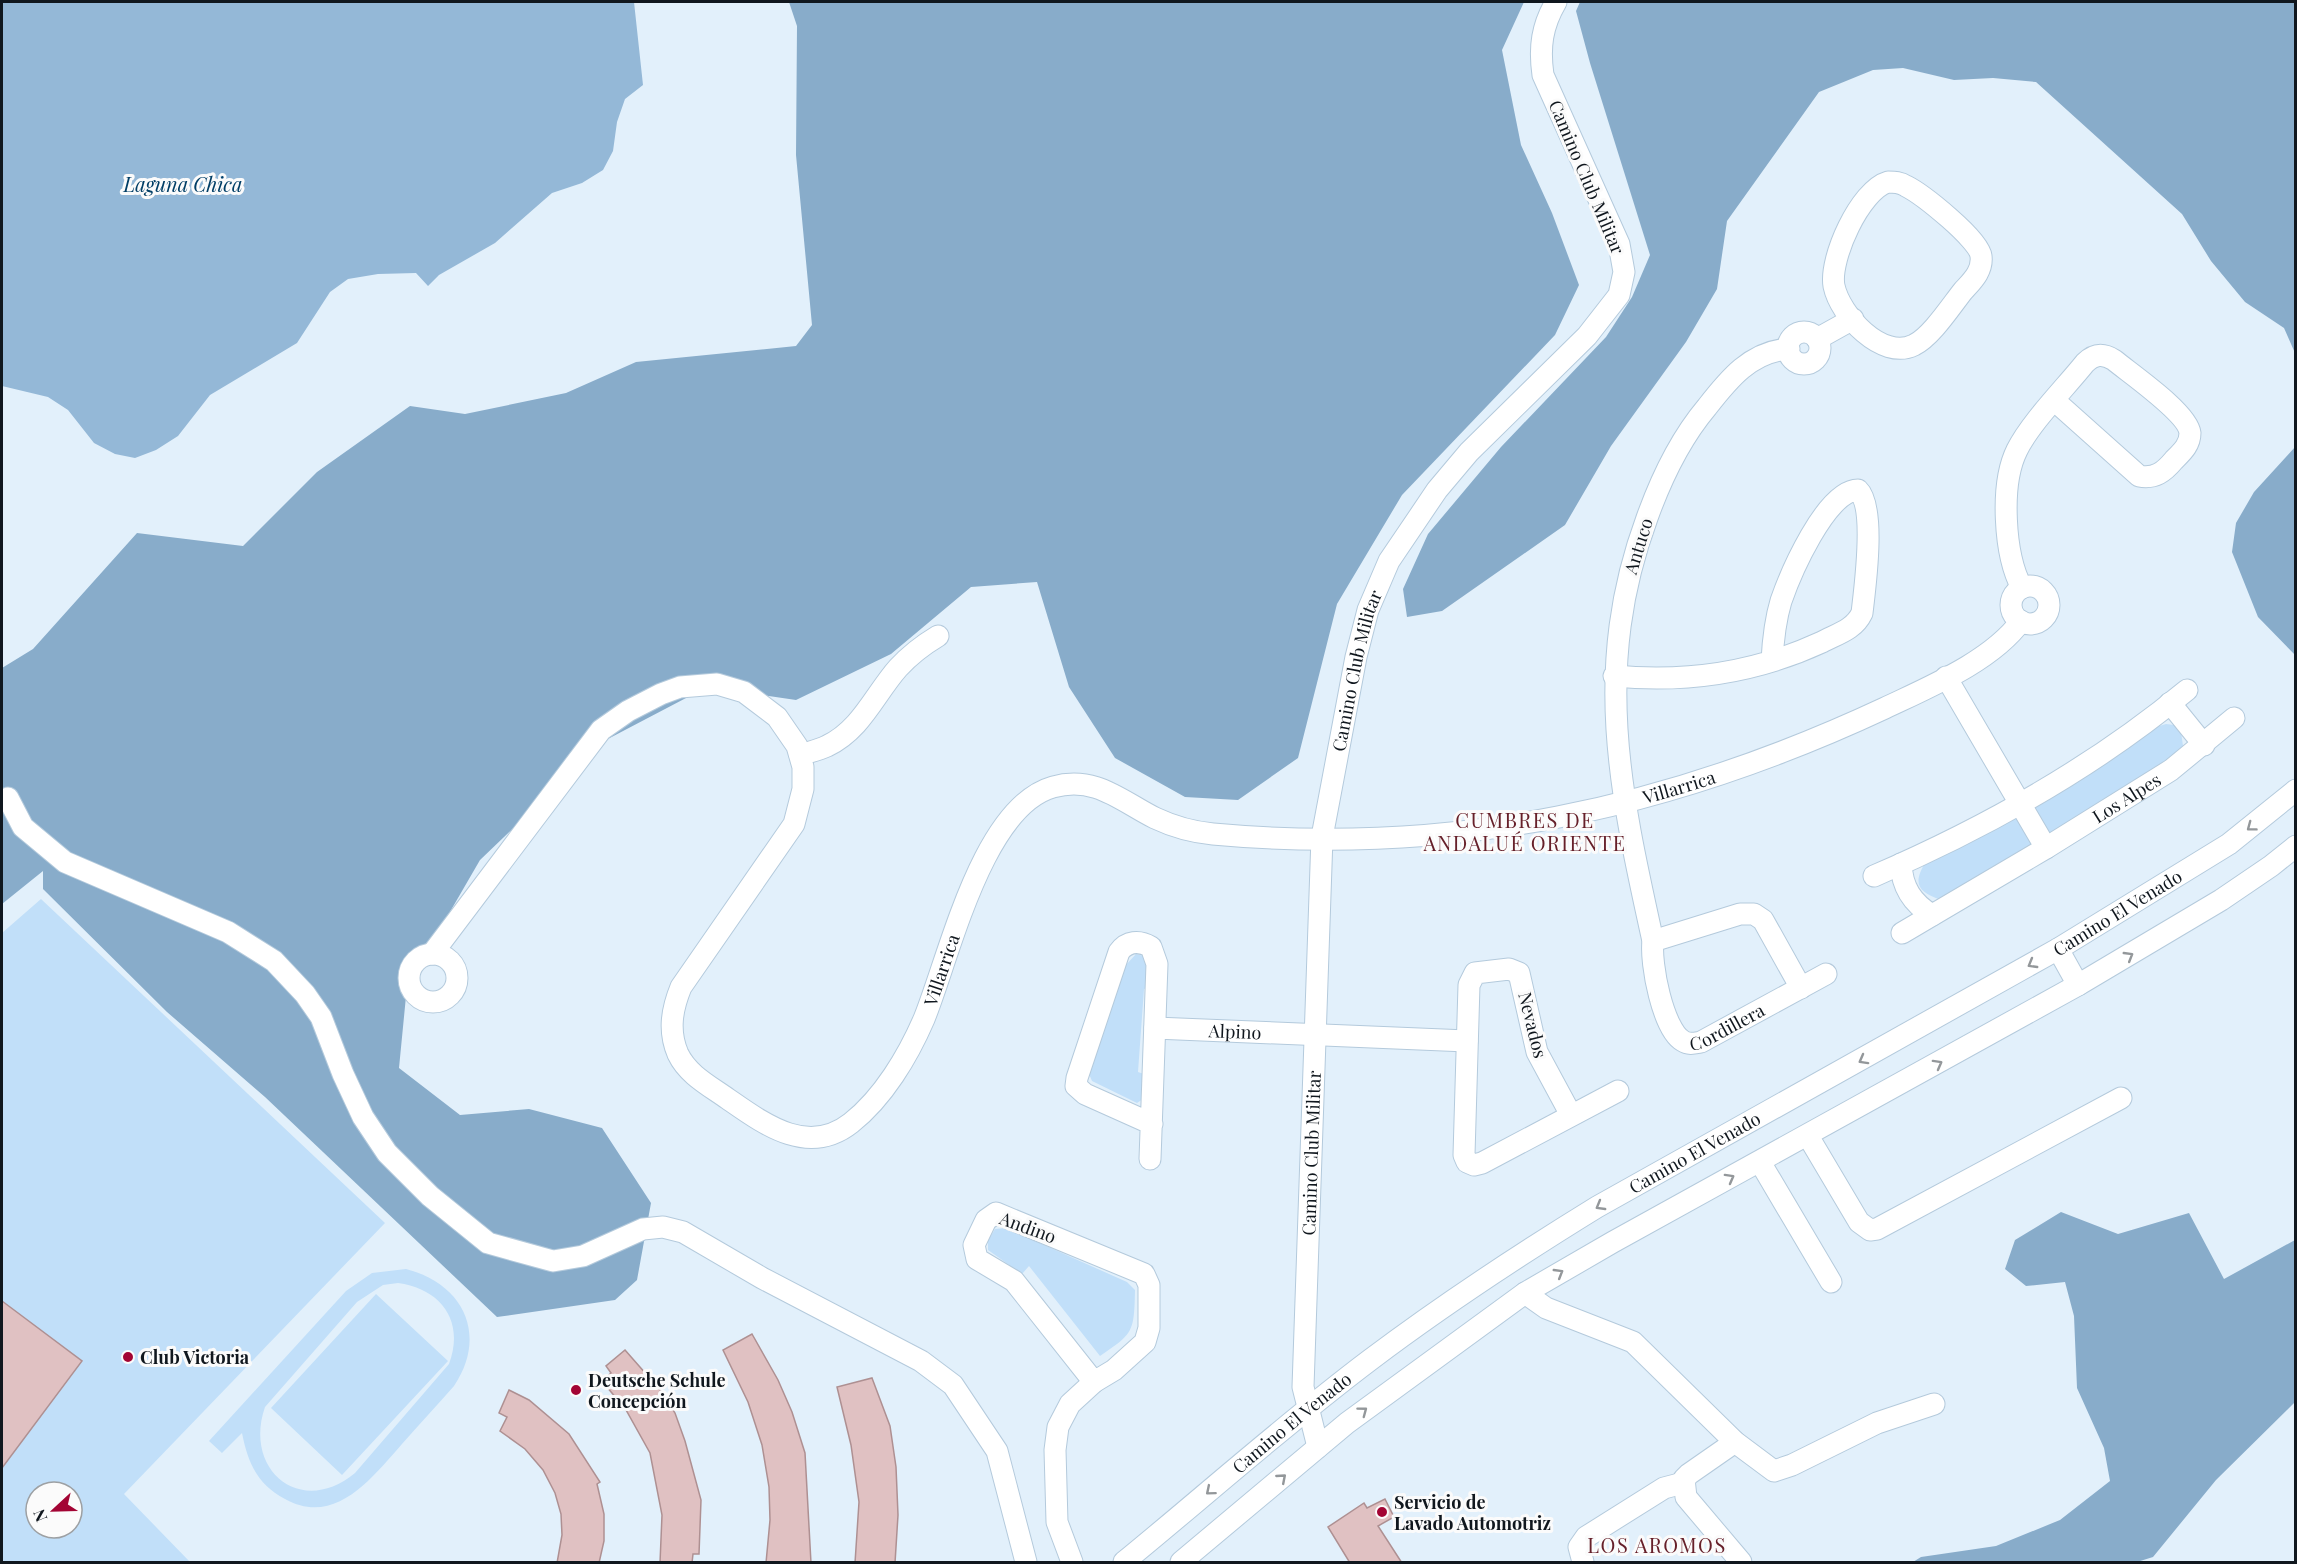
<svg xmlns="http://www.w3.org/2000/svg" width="2297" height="1564" font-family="'Playfair Display',serif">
<rect width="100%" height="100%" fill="#e2f0fb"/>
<path fill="#c1dff9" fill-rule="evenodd" d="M 2166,724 L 2174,725 L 2181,732 L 2183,746 L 2176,754 L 1948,897 L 1941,900 C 1919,892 1912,885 1925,863 L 2156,727 Z
M 41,899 L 385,1223 L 124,1494 L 190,1562 L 2,1562 L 2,933 ZM 36,1492 L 72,1492 L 72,1528 L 36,1528 Z
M 1136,954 L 1144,956 L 1149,963 L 1151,987 L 1144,989 L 1138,1072 L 1147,1075 L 1143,1099 L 1137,1103 L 1092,1081 L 1089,1074 L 1125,966 Z
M 1006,1228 L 1127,1282 L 1135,1290 C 1134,1332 1134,1333 1100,1356 L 1029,1266 L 1022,1274 L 988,1250 L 988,1241 L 995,1229 Z
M 406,1269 C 464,1284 488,1335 454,1386 C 437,1405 419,1425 402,1444 C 372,1478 335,1527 285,1499 C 257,1484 248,1463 242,1433 L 222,1453 L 209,1441 L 346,1291 L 372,1273 ZM 398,1283 C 441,1289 465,1321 449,1364 L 355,1473 C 301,1518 243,1470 265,1407 L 357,1302 L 383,1285 Z
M 376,1294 L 448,1361 L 342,1475 L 271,1408 Z"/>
<path fill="#88acca" d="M 789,2 L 1524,2 L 1502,50 L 1521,145 L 1552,213 L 1579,285 L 1555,335 L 1402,495 L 1337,604 L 1298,758 L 1238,800 L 1185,797 L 1115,758 L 1069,687 L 1037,582 L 971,587 L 891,654 L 796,700 L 707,687 L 604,741 L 480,860 L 407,986 L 399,1068 L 460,1115 L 529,1109 L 602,1128 L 651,1203 L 637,1280 L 615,1300 L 497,1317 L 265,1097 L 167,1012 L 43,889 L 43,871 L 2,904 L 2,668 L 33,649 L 137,533 L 243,546 L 317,472 L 410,406 L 465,414 L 566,393 L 636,362 L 796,346 L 812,325 L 796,155 L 797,26 Z
M 1580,2 L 2295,2 L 2295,353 L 2284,328 L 2245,302 L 2211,261 L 2182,214 L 2036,82 L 1993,78 L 1954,80 L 1903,68 L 1873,70 L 1819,92 L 1727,221 L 1717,289 L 1686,342 L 1611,446 L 1565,525 L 1442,611 L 1407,617 L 1403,589 L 1428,534 L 1501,447 L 1606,337 L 1632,297 L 1650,255 L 1590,63 L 1576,11 Z
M 2295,447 L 2295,655 L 2258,617 L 2232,552 L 2236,523 L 2254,492 Z
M 2061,1212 L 2118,1234 L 2189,1213 L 2224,1279 L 2295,1240 L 2295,1402 L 2216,1480 L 2153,1557 L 2137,1562 L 1913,1562 L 1921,1557 L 1996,1546 L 2060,1520 L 2110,1481 L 2104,1448 L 2077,1388 L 2074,1316 L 2065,1282 L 2026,1286 L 2005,1269 L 2015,1240 Z"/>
<path fill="#94b8d7" d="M 2,2 L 634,2 L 643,85 L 625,99 L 617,122 L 613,151 L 603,170 L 582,183 L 552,193 L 495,243 L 439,275 L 428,286 L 416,273 L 378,274 L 348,279 L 330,292 L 297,343 L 210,395 L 178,436 L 156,450 L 135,458 L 115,454 L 94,443 L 68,410 L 48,397 L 2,386 Z"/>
<path fill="#e0c1c2" stroke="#ae9092" stroke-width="1.5" d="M 2,1301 L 82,1361 L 2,1468 Z
M 752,1334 L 778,1380 L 792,1412 L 805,1453 L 811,1563 L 766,1563 L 770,1520 L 769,1487 L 762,1445 L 748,1402 L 723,1350 Z
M 625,1350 L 661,1391 L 675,1413 L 685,1441 L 701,1500 L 699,1554 L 693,1554 L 692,1563 L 660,1563 L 662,1515 L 650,1453 L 626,1410 L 602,1381 L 611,1373 L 606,1366 Z
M 872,1378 L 890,1426 L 896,1467 L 898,1515 L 895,1563 L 855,1563 L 859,1502 L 851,1445 L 837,1387 Z
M 509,1390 L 529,1400 L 569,1434 L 600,1482 L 597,1484 L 604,1514 L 604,1541 L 599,1563 L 557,1563 L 562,1535 L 561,1514 L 555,1493 L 543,1470 L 525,1449 L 500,1431 L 507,1417 L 499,1413 Z
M 1385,1499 L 1394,1517 L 1378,1526 L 1402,1563 L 1350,1563 L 1328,1527 L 1364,1503 L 1367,1508 Z"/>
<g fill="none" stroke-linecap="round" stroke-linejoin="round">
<g stroke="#b4cadc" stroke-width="23">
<g id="minor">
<path d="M 1888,182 C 1895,182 1900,182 1906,186 C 1922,194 1979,239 1981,256 C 1983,271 1972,281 1963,291 C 1951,306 1931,337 1914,345 C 1882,361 1840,315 1834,286 C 1829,259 1860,190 1888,182 Z"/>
<circle cx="1804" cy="348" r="16"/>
<path d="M 1817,339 L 1853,319"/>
<path id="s1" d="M 1789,349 C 1751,351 1728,380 1707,407 C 1680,439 1661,479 1647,518 C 1592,667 1620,792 1653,941 C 1650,963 1663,1030 1683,1041 C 1689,1045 1695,1043 1701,1042 L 1826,974"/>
<circle cx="2030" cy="605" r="19"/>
<path d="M 2022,588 C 2004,555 2000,484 2017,450 C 2031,422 2065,388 2085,363 C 2094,354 2103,353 2114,360 C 2131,374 2188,413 2190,433 C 2190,445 2182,452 2174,460 C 2164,472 2155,479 2139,476 L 2055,401"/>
<path d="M 1614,676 C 1687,683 1755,673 1822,642 C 1837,634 1854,630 1862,613 C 1865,587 1876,507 1858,490 C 1826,490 1790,575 1781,601 C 1775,621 1773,641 1772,661"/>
<path d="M 1946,677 L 2046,848"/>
<path d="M 2170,703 L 2204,745"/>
<path d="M 800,755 C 809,752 819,750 827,746 C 861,730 875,694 898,668 C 910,655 923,645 938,636"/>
<path d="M 8,798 L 23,827 L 65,862 L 228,932 L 274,961 L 305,994 L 321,1017 L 343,1074 L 363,1117 L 387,1153 L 430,1196 L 488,1243 L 553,1261 L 583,1256 L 643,1229 L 663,1227 L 683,1232 L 762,1278 L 921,1361 L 953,1385 L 997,1451 L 1026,1562"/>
<path d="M 1901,864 C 1902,887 1912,903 1932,915"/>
<path d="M 1874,876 C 1985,828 2094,767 2187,690"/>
<path id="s2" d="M 1902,933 L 2046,848 L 2171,770 L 2234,718"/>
<path d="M 1653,941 L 1740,914 L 1754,914 L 1763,920 L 1801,988"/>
<path d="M 2058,949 L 2078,985"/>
<circle cx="433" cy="978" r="24"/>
<path id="s3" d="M 432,954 L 601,730 L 628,711 L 661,694 L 680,687 L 717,684 L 744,692 L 777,717 L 797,746 L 803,767 L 803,789 L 794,824 L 681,987 C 672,1009 668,1031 678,1054 C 688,1075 710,1086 728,1099 C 764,1124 808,1157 851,1123 C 883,1098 908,1056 924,1019 C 949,958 982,807 1053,787 C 1095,775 1121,801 1155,818 C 1174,827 1192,832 1213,834 C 1452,856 1669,809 1885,708 C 1929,687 1992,661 2021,621"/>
<path id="s4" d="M 1155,1028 L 1467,1041"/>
<path d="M 1571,1115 L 1537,1052 L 1519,973 L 1509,969 L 1475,973 L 1469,985 L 1464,1155 L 1467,1162 L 1474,1165 L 1482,1163 L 1618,1091"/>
<path d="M 1808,1136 L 1859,1222 L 1870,1230 L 1877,1229 L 2121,1098"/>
<path d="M 1150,1159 L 1157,964 L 1151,947 C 1139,940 1127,941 1119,952 L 1077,1078 L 1076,1086 L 1085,1094 L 1152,1124"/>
<path d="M 1760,1162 L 1831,1282"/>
<path d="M 996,1213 L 1144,1274 L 1149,1285 L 1149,1328 L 1145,1342 L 1114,1370 L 1094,1382 L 1014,1281 L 977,1259 L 974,1245 L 986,1220 Z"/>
<path d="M 1525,1293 L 1546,1308 L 1633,1342 L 1735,1442 L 1774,1471 L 1792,1465 L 1877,1423 L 1934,1404"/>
<path d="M 1735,1442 L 1689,1474 L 1684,1479 L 1686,1497 L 1741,1562"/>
<path id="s5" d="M 1318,1447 L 1303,1387 L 1322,837 L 1356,657 L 1368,610 L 1389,561 L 1437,490 L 1469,452 L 1587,336 L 1619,295 L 1624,272 L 1619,244 L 1543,75 C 1539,47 1542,26 1556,2"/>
<path d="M 1072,1562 L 1057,1522 L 1055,1450 L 1058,1427 L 1070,1404 L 1094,1382"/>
<path id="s6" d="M 1124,1562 C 1206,1495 1285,1424 1370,1360 C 1443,1305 1519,1255 1597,1207 L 2058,949 L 2229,844 L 2296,790"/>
<path d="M 1181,1562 L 1347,1423 L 1525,1293 L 1613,1242 L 2078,985 L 2221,900 L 2271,866 L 2296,846"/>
<path d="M 1583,1562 L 1579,1547 L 1586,1537 L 1664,1488 L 1683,1483"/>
</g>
</g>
<use href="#minor" stroke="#fff" stroke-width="21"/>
</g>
<defs><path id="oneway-chevron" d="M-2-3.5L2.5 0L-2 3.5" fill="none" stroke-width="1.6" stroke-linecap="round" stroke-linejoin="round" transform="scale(1.5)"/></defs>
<g stroke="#93979a">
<use href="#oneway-chevron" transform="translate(2251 827) rotate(143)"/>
<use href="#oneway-chevron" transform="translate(2129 956) rotate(-31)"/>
<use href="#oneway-chevron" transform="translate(2032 964) rotate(150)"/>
<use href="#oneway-chevron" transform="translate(1863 1060) rotate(151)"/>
<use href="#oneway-chevron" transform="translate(1938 1064) rotate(-29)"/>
<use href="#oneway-chevron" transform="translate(1730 1178) rotate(-29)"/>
<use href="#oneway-chevron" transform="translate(1600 1206) rotate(150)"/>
<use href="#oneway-chevron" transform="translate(1559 1273) rotate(-31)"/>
<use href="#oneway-chevron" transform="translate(1363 1411) rotate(-37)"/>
<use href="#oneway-chevron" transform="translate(1282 1478) rotate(-41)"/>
<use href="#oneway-chevron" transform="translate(1210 1491) rotate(140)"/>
</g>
<g fill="#a30434" stroke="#fbfbfb" stroke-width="2">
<circle cx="128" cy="1357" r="6"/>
<circle cx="576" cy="1390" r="6"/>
<circle cx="1382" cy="1512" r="6"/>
</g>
<g text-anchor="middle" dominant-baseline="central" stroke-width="6" stroke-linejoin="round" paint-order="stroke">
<g font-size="18" fill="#10171e" stroke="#fbfbfb">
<text transform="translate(1587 177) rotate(67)">Camino Club Militar</text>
<text transform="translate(1638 546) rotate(-73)">Antuco</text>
<text stroke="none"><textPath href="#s5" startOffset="782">Camino Club Militar</textPath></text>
<text stroke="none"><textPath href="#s3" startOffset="2108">Villarrica</textPath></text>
<text stroke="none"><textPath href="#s2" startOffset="262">Los Alpes</textPath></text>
<text stroke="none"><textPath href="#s6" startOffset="1190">Camino El Venado</textPath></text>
<text stroke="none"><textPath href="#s3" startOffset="1245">Villarrica</textPath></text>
<text stroke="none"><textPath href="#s1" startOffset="816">Cordillera</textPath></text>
<text transform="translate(1533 1025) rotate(76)">Nevados</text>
<text stroke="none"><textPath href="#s4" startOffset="80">Alpino</textPath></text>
<text stroke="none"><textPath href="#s5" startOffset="296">Camino Club Militar</textPath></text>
<text stroke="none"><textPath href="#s6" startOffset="704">Camino El Venado</textPath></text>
<text transform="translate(1028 1227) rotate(20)">Andino</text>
<text stroke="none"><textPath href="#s6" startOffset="218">Camino El Venado</textPath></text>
</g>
<g font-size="18" font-weight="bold" fill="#10171e" stroke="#fbfbfb" text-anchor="start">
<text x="140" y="1357">Club Victoria</text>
<text x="588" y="1380">Deutsche Schule<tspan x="588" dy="21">Concepción</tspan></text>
<text x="1394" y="1502">Servicio de<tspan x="1394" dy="21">Lavado Automotriz</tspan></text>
</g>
<g font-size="20" font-style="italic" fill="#003e66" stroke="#fbfbfb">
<text x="183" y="183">Laguna Chica</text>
</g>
<g font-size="20" letter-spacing="1.5" fill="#66202a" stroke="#fbfbfb">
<text x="1525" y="819">CUMBRES DE<tspan x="1525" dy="23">ANDALUÉ ORIENTE</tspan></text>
<text x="1657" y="1544">LOS AROMOS</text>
</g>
</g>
<rect width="2297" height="1564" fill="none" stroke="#10171e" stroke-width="6"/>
<g transform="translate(54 1510) rotate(248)"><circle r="28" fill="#fbfbfb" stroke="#9da0a3" stroke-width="1.5"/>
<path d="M0-4.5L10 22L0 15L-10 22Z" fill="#a30434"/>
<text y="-9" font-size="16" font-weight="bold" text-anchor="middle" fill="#10171e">N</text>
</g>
</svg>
